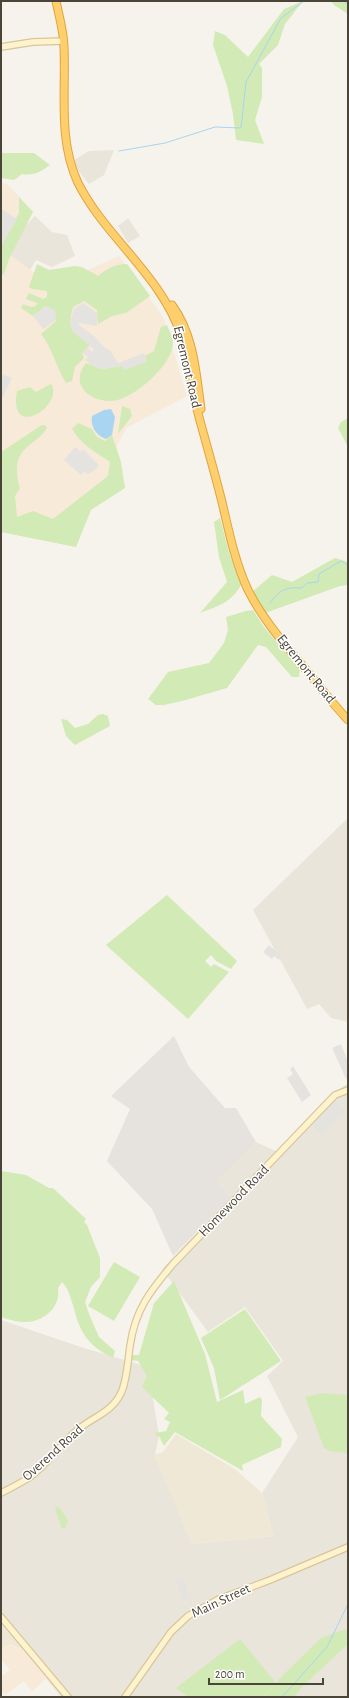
<svg xmlns="http://www.w3.org/2000/svg" width="349" height="1698" font-family="'Alegreya Sans',sans-serif">
<rect width="100%" height="100%" fill="#f6f3ec"/>
<path fill="#eae5da" d="M 114,150 L 104,175 L 89,184 L 76,168 L 74,160 L 89,151 Z
M 35,216 L 52,232 L 67,235 L 75,256 L 52,267 L 36,260 L 30,270 L 10,255 L 25,226 Z
M 128,218 L 140,236 L 128,243 L 118,226 Z
M 348,818 L 348,1022 L 331,1018 L 319,1004 L 307,1009 L 253,910 Z
M 348,1084 L 348,1697 L 61,1697 L 1,1623 L 1,1320 L 84,1348 L 148,1367 L 159,1436 L 155,1455 L 192,1544 L 273,1536 L 262,1493 L 298,1437 L 267,1376 L 283,1361 L 245,1307 L 208,1332 L 162,1269 L 230,1198 L 217,1181 L 256,1142 L 280,1153 L 343,1086 Z"/>
<path fill="#f7ead8" d="M 1,182 L 8,185 L 33,212 L 10,255 L 52,286 L 119,256 L 163,317 L 187,396 L 126,428 L 117,446 L 119,489 L 91,510 L 76,547 L 1,532 Z
M 10,1644 L 23,1649 L 47,1678 L 32,1691 L 24,1681 L 5,1695 L 1,1691 L 1,1677 L 10,1670 L 1,1659 L 1,1649 Z"/>
<path fill="#e6e2dd" d="M 174,1036 L 189,1067 L 225,1108 L 236,1108 L 256,1142 L 217,1181 L 230,1198 L 173,1256 L 152,1209 L 107,1161 L 130,1109 L 111,1096 Z"/>
<path fill="#efe8d6" d="M 176,1434 L 235,1469 L 262,1493 L 273,1536 L 192,1544 L 154,1455 L 163,1452 Z
M 1,1623 L 7,1631 L 23,1649 L 10,1644 L 1,1649 Z"/>
<path fill="#d2eab5" d="M 303,1 L 285,24 L 278,45 L 259,64 L 262,68 L 262,97 L 255,120 L 264,144 L 236,140 L 233,114 L 227,86 L 213,45 L 215,31 L 225,35 L 248,57 L 284,9 Z
M 331,1 L 348,1 L 348,14 L 334,5 Z
M 1,153 L 34,153 L 50,165 C 40,172 34,176 22,174 L 14,180 L 1,178 Z
M 19,197 L 33,212 L 9,259 L 4,274 L 1,275 L 1,246 L 19,213 Z
M 37,264 L 49,270 L 75,266 L 82,267 L 98,276 C 108,268 115,264 127,264 L 150,296 L 126,313 L 112,316 L 98,324 L 97,310 L 84,301 L 73,307 C 67,331 72,331 90,345 L 82,353 L 84,358 L 75,367 L 72,381 L 66,383 C 56,367 53,349 41,334 L 56,321 L 46,306 L 33,316 L 21,308 L 23,304 L 31,307 L 36,306 L 37,303 L 26,299 L 29,293 L 43,299 L 47,297 L 47,291 L 32,289 L 29,287 Z
M 167,325 C 169,330 173,337 173,342 C 174,364 133,400 112,401 C 89,402 69,384 86,363 L 103,369 L 146,362 L 145,356 L 154,351 L 161,327 Z
M 51,384 C 65,405 8,442 17,391 L 30,387 L 36,392 Z
M 122,406 L 130,409 L 132,416 L 118,434 Z
M 348,418 L 348,447 L 338,428 L 341,422 Z
M 78,423 L 92,429 L 97,437 L 105,441 L 112,435 L 121,462 L 125,488 L 91,510 L 76,547 L 1,532 L 1,452 L 42,425 L 45,425 L 47,428 C 38,443 19,446 17,466 C 17,475 17,480 20,488 L 15,496 L 17,517 L 33,511 L 53,519 L 108,476 L 110,462 C 96,452 81,445 72,429 Z
M 220,518 L 230,556 L 241,585 C 231,603 218,606 200,613 L 227,582 L 219,557 L 214,522 Z
M 335,558 L 348,562 L 348,585 L 340,586 L 265,613 L 253,591 L 272,575 L 292,582 Z
M 253,610 L 264,627 L 300,669 L 299,677 L 292,677 L 266,647 L 258,645 L 227,688 L 182,701 L 164,705 L 156,705 L 148,699 L 168,672 L 209,663 L 224,643 L 228,630 L 226,617 L 246,611 Z
M 103,714 L 108,716 L 110,726 L 75,745 L 66,736 L 61,719 L 67,720 L 75,728 L 88,724 L 98,715 Z
M 167,895 L 237,961 L 231,969 L 216,961 L 211,955 L 205,961 L 211,967 L 214,964 L 229,972 L 188,1019 L 106,945 Z
M 1,1171 L 26,1175 L 49,1188 L 53,1188 L 86,1219 L 84,1222 L 87,1225 L 100,1258 L 100,1277 L 91,1287 L 85,1302 L 89,1314 L 99,1337 L 115,1351 L 113,1358 C 87,1345 80,1333 73,1305 C 70,1297 69,1289 62,1282 L 58,1288 C 61,1308 43,1323 23,1322 C 16,1322 8,1319 1,1317 Z
M 114,1262 L 140,1277 L 114,1321 L 88,1306 Z
M 174,1281 L 205,1354 L 217,1402 L 243,1390 L 245,1404 L 260,1397 L 262,1400 L 261,1416 L 282,1439 L 281,1447 L 242,1465 L 243,1471 L 175,1432 L 164,1446 L 159,1436 L 156,1436 L 155,1433 L 166,1431 L 170,1422 L 164,1419 L 169,1413 L 142,1387 L 147,1376 L 138,1361 L 131,1360 L 133,1355 L 139,1355 L 154,1303 Z
M 245,1309 L 281,1361 L 220,1400 L 214,1368 L 201,1338 Z
M 322,1393 L 348,1395 L 348,1453 L 329,1451 L 324,1448 L 305,1397 Z
M 57,1506 L 59,1507 L 68,1520 L 66,1527 L 62,1529 L 55,1509 Z
M 346,1629 L 348,1632 L 348,1644 L 301,1688 L 294,1697 L 264,1697 L 281,1677 L 321,1638 Z
M 240,1639 L 276,1683 L 263,1697 L 188,1697 L 176,1688 Z"/>
<path fill="#e5e3e0" d="M 1,209 L 17,219 L 1,246 Z
M 83,303 L 97,313 L 97,326 L 79,323 L 79,325 L 94,336 L 105,348 L 110,350 L 118,363 L 144,353 L 147,362 L 124,370 L 122,366 L 103,369 L 96,368 L 85,360 L 88,357 L 82,353 L 88,348 L 91,351 L 91,353 L 94,349 L 72,331 L 70,322 L 74,309 Z
M 46,306 L 55,310 L 56,320 L 43,329 L 33,316 Z
M 1,374 L 12,378 L 2,399 L 1,399 Z
M 75,447 L 81,452 L 83,449 L 99,465 L 95,470 L 88,474 L 84,472 L 81,475 L 64,460 Z
M 269,945 L 282,956 L 279,960 L 274,956 L 272,959 L 263,952 Z
M 341,1044 L 348,1062 L 348,1078 L 346,1079 L 332,1048 Z
M 293,1066 L 311,1095 L 302,1102 L 287,1078 L 293,1074 L 290,1069 Z
M 335,1100 L 345,1111 L 321,1135 L 311,1124 Z
M 183,1578 L 190,1597 L 183,1599 L 176,1580 Z"/>
<path fill="#a9d4f2" d="M 111,409 L 115,417 L 112,435 L 106,439 C 97,436 90,427 92,416 L 104,410 Z"/>
<g fill="none" stroke-linecap="round" stroke-linejoin="round">
<path stroke="#a9d4f2" stroke-width="1" d="M 343,1 L 348,4
M 119,151 L 165,143 L 215,127 L 241,128 L 246,82 L 281,18 L 304,1
M 270,603 C 280,590 285,587 302,588 L 307,583 L 318,582 L 319,574 L 341,561 L 348,565
M 282,1697 L 327,1647 L 348,1604"/>
<g stroke="#d6c79b" stroke-width="8">
<path id="secondary" d="M 1,47 L 33,42 L 64,41
M 1,1493 C 11,1488 21,1483 30,1477 C 48,1464 62,1442 80,1428 C 95,1416 112,1412 121,1393 C 127,1381 128,1359 130,1346 C 135,1310 150,1291 173,1264 L 335,1095 L 348,1090
M 1,1617 L 68,1697
M 125,1697 L 171,1632 L 188,1616 L 219,1599 L 270,1580 L 348,1547"/>
</g>
<g stroke="#e0a43c" stroke-width="9">
<path id="highway" d="M 56,1 C 59,16 64,32 64,48 C 66,93 58,140 78,183 C 106,238 161,275 181,335 C 188,353 188,374 193,394 C 202,430 213,466 222,502 C 229,532 235,562 248,590 C 262,618 282,641 302,665 C 317,683 332,703 348,720
M 172,305 C 194,335 196,373 201,409"/>
</g>
<use href="#secondary" stroke="#fff3cd" stroke-width="5.5"/>
<use href="#highway" stroke="#ffcf6e" stroke-width="7"/>
</g>
<g text-anchor="middle" dominant-baseline="central" stroke-width="3" stroke-linejoin="round" paint-order="stroke">
<g font-size="14" fill="#4b4439" stroke="#fff">
<text transform="translate(187 367) rotate(77)">Egremont Road</text>
<text transform="translate(306 669) rotate(51)">Egremont Road</text>
<text transform="translate(234 1201) rotate(-46)">Homewood Road</text>
<text transform="translate(53 1453) rotate(-42)">Overend Road</text>
<text transform="translate(221 1601) rotate(-25)">Main Street</text>
</g>
</g>
<rect width="349" height="1698" fill="none" stroke="#4b4439" stroke-width="4"/>
<path d="M209 1678v6h114v-6" fill="none" stroke="#4b4439" stroke-width="2"/>
<text x="215" y="1678" font-size="12" fill="#4b4439" stroke="#ffffff" stroke-width="3" paint-order="stroke">200 m</text>
</svg>
